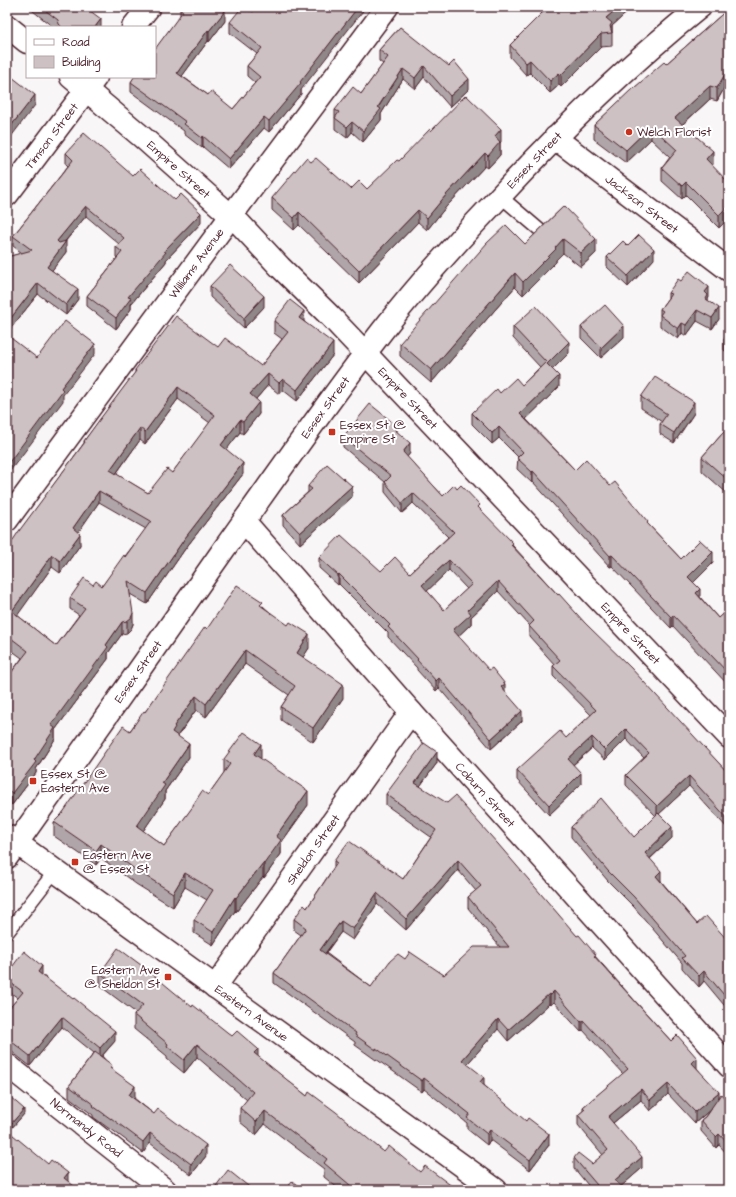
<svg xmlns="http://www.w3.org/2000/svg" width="736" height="1197" font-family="'Architects Daughter',sans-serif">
<rect width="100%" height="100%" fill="#f8f6f7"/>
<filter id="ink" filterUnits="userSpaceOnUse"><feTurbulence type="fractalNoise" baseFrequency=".025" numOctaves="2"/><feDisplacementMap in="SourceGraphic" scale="8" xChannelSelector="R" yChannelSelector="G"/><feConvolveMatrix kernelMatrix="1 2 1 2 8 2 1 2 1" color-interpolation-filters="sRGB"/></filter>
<g filter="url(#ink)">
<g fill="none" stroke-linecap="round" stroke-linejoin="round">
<g stroke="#4a1f2b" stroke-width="15">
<path id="service" d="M 500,196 L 541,231
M 7,933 L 55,871"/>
</g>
<g stroke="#4a1f2b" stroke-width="25">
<g id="minor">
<path d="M 7,26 L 27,42"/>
<path d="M 133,27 L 149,7"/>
<path id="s1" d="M 71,77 L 141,136 L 240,224 L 280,267 L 330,316 L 729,737"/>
<path id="s2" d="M 555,138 L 729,270"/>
<path id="s3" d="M 7,195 L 96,77"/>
<path id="s4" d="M 7,520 L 231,216 L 387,7"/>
<path id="s5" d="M 244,521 L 411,712 L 729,1066"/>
<path id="s6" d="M 215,987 L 411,712"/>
<path id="s7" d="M 7,1065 L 165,1190"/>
</g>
</g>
<g stroke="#4a1f2b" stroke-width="25">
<g id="secondary">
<path id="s8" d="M 7,836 L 496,1190"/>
<path id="s9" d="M 7,857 C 80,754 152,652 224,549 C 276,476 328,401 383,330 C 417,286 454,245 492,205 C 557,134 625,67 700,7"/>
</g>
</g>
<use href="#service" stroke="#fff" stroke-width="12"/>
<use href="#minor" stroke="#fff" stroke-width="22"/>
<use href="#secondary" stroke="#fff" stroke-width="22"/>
</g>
<path fill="#b0a6a9" stroke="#4a1f2b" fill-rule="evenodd" d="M 28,7 L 85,7 L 101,27 L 53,27 Z
M 537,7 L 633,7 L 612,26 L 612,46 L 601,47 L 561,87 L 559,85 L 550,93 L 530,73 L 526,75 L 510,57 L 510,45 L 542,13 Z
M 729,8 L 729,80 L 717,101 L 710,99 L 682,125 L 713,164 L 712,166 L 729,183 L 719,228 L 686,195 L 682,199 L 662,181 L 662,168 L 670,157 L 651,139 L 626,163 L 594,139 L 594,125 L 634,88 L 666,64 Z
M 180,9 L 225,21 L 209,42 L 208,41 L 182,76 L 208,95 L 233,109 L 255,83 L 247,76 L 247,66 L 257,54 L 230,33 L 230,22 L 253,12 L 301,90 L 301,94 L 269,132 L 264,128 L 229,169 L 203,147 L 202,148 L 184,134 L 184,131 L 131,92 L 131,82 L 180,16 Z
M 400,27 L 469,89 L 450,107 L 424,77 L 415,89 L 403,79 L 381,114 L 381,120 L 363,142 L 352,132 L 347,138 L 335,129 L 335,110 L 361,94 L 383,64 L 379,61 L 379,50 Z
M 431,131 L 501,142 L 500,143 L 500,155 L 488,168 L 485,166 L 446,207 L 427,230 L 418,222 L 359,283 L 299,225 L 294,230 L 272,210 L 272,198 L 311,162 L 351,189 L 367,189 L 399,161 Z
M 66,153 L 133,176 L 201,223 L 166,260 L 166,262 L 131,304 L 131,309 L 116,329 L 87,306 L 87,296 L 117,258 L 116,257 L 116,247 L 119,244 L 86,216 L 65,242 L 66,252 L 52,270 L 78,299 L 66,315 L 38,294 L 7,333 L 7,257 L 22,253 L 13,246 L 13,236 L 68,166 L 66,164 Z
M 564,206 L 596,253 L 581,267 L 563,253 L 556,260 L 556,262 L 523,295 L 515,287 L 431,383 L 400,356 L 400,343 L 525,244 Z
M 628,246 L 654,259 L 628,287 L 607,267 L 607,257 Z
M 681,281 L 709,297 L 708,299 L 708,301 L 719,319 L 712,329 L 697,321 L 686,336 L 682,333 L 678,339 L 660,326 L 660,309 L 668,298 L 668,293 Z
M 210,286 L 264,307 L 244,328 L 210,297 Z
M 274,321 L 304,321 L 333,355 L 297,401 L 283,390 L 279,394 L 268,385 L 256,399 L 259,414 L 243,434 L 240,432 L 226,450 L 243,474 L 185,549 L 147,604 L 130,594 L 133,624 L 131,629 L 127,633 L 122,634 L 108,653 L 108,659 L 55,730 L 55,739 L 36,769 L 36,773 L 12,805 L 7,801 L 7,678 L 22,658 L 7,647 L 7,549 L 84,443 L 84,441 L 135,373 L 135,370 L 218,347 L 261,366 L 282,339 L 274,333 ZM 178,399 L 210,423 L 172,473 L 148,493 L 116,474 L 140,440 L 145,444 ZM 99,502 L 146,529 L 102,586 L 93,585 L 70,598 L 70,609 L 79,615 L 56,646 L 17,615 L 52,567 L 60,573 L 80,545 L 78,532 Z
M 513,327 L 569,353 L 552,369 L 559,387 L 526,419 L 575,470 L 610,486 L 648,524 L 681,559 L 713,563 L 693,582 L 700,597 L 718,618 L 729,608 L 729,686 L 673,626 L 671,628 L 612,566 L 610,567 L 533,482 L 532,483 L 517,469 L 518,457 L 499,438 L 492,444 L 472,424 L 472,413 L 500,393 L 522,385 L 540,367 L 513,338 Z
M 581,327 L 624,337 L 601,358 L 581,338 Z
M 729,333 L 729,355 L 724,350 L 724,339 Z
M 641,397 L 694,413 L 674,443 L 660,434 L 660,424 L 662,422 L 641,408 Z
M 729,426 L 729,495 L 702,471 L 702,457 Z
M 397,432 L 410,453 L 407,457 L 443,496 L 480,510 L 558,595 L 729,774 L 729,830 L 689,786 L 659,814 L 672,838 L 650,859 L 661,881 L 697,924 L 729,942 L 729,1011 L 704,981 L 699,987 L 682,968 L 682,963 L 634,907 L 608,881 L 571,837 L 571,827 L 634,837 L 656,816 L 626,785 L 626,775 L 644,758 L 626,739 L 605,760 L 592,748 L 573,765 L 581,784 L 549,815 L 517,780 L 517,770 L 566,738 L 591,715 L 553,676 L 553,666 L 555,665 L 529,636 L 529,625 L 498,591 L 471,617 L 471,624 L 458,636 L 505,692 L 522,721 L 491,749 L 439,688 L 436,691 L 417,670 L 417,668 L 388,637 L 388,633 L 339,584 L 338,585 L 319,568 L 319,558 L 381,571 L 410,573 L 448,537 L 413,503 L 402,513 L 385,492 L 385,482 L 343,447 L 343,437 ZM 449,570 L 467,589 L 444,610 L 427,591 Z
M 308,486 L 352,497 L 300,544 L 283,525 L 283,515 L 308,492 Z
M 263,606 L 309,648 L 303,657 L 343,698 L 313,742 L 281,720 L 281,707 L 289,695 L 245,664 L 206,717 L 196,710 L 178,736 L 189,757 L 165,791 L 165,799 L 143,831 L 164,846 L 193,807 L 193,805 L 208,795 L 224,773 L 224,759 L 261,758 L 260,759 L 308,805 L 281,843 L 281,854 L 264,878 L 263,877 L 236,912 L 235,911 L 213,945 L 194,933 L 194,920 L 207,900 L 185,887 L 173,907 L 136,884 L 101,858 L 96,865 L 54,836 L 54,822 L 62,814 L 145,712 L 207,629 Z
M 437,763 L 420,786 L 577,936 L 671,1041 L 697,1068 L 719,1098 L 729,1103 L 729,1156 L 719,1145 L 716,1148 L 701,1131 L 701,1120 L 705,1117 L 711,1109 L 695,1123 L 668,1094 L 650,1111 L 641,1100 L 613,1123 L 642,1168 L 621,1186 L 622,1190 L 592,1190 L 574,1168 L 574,1158 L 592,1164 L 603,1155 L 578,1125 L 578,1115 L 583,1111 L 583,1107 L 623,1074 L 583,1030 L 581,1032 L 554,1002 L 550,1005 L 549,1004 L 508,1041 L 498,1029 L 467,1064 L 484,1085 L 549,1145 L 530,1170 L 490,1140 L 487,1145 L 467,1129 L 467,1123 L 424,1089 L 422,1092 L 376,1059 L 376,1060 L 355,1045 L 355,1042 L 274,983 L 274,973 L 301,935 L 294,930 L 294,919 L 307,908 L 334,867 L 334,861 L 403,879 L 431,837 L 386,805 L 386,794 ZM 458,870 L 476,891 L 468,897 L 468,908 L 500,947 L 444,975 L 405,959 L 371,987 L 326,953 L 341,932 L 353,940 L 377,904 L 406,930 Z
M 100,973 L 192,1007 L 258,1057 L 307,1096 L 384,1152 L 420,1172 L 457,1190 L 340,1190 L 324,1177 L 324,1169 L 265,1124 L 256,1135 L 240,1122 L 240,1108 L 247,1100 L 197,1057 L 184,1073 L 167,1059 L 167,1056 L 134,1029 L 134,1015 L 136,1013 L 100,986 Z
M 7,974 L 42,975 L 115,1041 L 102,1056 L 135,1097 L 134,1098 L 206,1156 L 191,1175 L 150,1143 L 143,1153 L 111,1129 L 111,1130 L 93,1117 L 93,1115 L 69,1097 L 69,1086 L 94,1053 L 62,1027 L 30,1066 L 7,1048 L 7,1011 L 18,998 L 7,990 Z
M 7,1098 L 24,1114 L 10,1130 L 7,1128 Z"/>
<path fill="#908789" stroke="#4a1f2b" d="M 358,7 L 366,7 L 301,90 L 301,94 L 269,132 L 269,121 Z
M 619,7 L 633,7 L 612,26 L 612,33 L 606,18 Z
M 225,11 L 225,21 L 209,42 L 209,31 Z
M 101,19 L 101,27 L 95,27 Z
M 208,30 L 208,41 L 177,83 L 177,73 Z
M 601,34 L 601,47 L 561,87 L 561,75 Z
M 530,60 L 530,73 L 526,75 L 526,63 Z
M 424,66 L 424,77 L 415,89 L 415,78 Z
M 729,67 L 729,80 L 717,101 L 717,88 Z
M 403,69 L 403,79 L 381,114 L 381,120 L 363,142 L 363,131 Z
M 559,73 L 559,85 L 550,93 L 550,81 Z
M 469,79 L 469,89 L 450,107 L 450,96 Z
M 710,86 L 710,99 L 675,131 L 675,118 Z
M 35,95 L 35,105 L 7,142 L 7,131 Z
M 264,117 L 264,128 L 229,169 L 229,159 Z
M 352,122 L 352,132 L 347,138 L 347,127 Z
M 651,126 L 651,139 L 626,163 L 626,150 Z
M 501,129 L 501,142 L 500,143 L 500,155 L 488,168 L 488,156 L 495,136 Z
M 203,136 L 203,147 L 202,148 L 202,138 Z
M 713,151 L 713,164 L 706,173 L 706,159 Z
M 485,153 L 485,166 L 446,207 L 427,230 L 427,218 L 446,195 Z
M 686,182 L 686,195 L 682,199 L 682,186 Z
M 729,205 L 729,218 L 719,228 L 719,215 Z
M 86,206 L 86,216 L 57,251 L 57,241 Z
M 418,210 L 418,222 L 359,283 L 359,271 Z
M 299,212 L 299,225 L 294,230 L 294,218 Z
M 201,213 L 201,223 L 166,260 L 166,262 L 131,304 L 131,309 L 116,329 L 116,318 L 128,297 L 164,251 Z
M 563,239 L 563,253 L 556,260 L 556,262 L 523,295 L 523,282 Z
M 596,239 L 596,253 L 581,267 L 581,253 Z
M 66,241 L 66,252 L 47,277 L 47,267 Z
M 654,249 L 654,259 L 628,287 L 628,276 Z
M 515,273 L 515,287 L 431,383 L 431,370 Z
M 38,283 L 38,294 L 7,333 L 7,323 Z
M 709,287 L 709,297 L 708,299 L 708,306 L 706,309 L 705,292 Z
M 78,289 L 78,299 L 66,315 L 66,305 Z
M 264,296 L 264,307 L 244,328 L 244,318 Z
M 719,308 L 719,319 L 712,329 L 712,318 Z
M 697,310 L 697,321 L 686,336 L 686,325 Z
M 304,311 L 304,323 L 299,318 Z
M 682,323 L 682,333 L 678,339 L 678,329 Z
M 624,326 L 624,337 L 601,358 L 601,348 Z
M 569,342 L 569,353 L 547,375 L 547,364 Z
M 333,343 L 333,355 L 297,401 L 297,390 Z
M 95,344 L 95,354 L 63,395 L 63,401 L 7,475 L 7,465 L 61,388 Z
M 268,374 L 268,385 L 250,406 L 250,394 Z
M 559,376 L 559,387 L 520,425 L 520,414 Z
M 283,379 L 283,390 L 279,394 L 279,383 Z
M 178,387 L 178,399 L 145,444 L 145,432 Z
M 259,402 L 259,414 L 243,434 L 243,422 Z
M 694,402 L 694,413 L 674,443 L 674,433 Z
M 240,420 L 240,432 L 221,457 L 221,445 Z
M 397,426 L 397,436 L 394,429 Z
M 499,427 L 499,438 L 492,444 L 492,433 Z
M 140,428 L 140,440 L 110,482 L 110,470 Z
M 410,443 L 410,453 L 403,463 L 403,452 Z
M 243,463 L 243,474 L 185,549 L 147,604 L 147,593 L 185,538 Z
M 533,471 L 533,482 L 532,483 L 532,472 Z
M 352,486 L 352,497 L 300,544 L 300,533 Z
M 99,491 L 99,502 L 73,540 L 73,528 Z
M 413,493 L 413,503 L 402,513 L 402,503 Z
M 80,534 L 80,545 L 60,573 L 60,561 Z
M 713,552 L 713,563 L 688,588 L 688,577 Z
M 52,555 L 52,567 L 12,623 L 12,611 Z
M 612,555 L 612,566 L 610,567 L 610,556 Z
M 449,560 L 449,570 L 422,596 L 422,585 Z
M 339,574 L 339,584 L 338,585 L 338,575 Z
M 498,581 L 498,591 L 471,617 L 471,624 L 453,641 L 453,630 L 468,610 Z
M 700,589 L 700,600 L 696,593 Z
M 133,613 L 133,624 L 131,629 L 127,633 L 127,621 Z
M 673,615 L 673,626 L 671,628 L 671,617 Z
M 122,622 L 122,634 L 108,653 L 108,659 L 55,730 L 55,739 L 36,769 L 36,773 L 12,805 L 12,793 L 34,760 L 51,725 L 106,645 Z
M 309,634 L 309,648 L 297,667 L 297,653 Z
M 245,650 L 245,664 L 206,717 L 206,704 Z
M 439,678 L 439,688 L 436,691 L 436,681 Z
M 343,684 L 343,698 L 313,742 L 313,728 Z
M 505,684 L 505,694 L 501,687 Z
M 196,696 L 196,710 L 175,739 L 172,732 L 174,726 Z
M 522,711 L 522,721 L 491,749 L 491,739 Z
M 626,729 L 626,739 L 605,760 L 605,750 Z
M 592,737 L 592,748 L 568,769 L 568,759 Z
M 189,744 L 189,757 L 165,791 L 165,799 L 137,840 L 137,826 L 162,783 Z
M 261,744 L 261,758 L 254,768 L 254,754 Z
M 437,752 L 437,763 L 415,793 L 415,783 Z
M 581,773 L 581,784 L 549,815 L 549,805 Z
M 689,776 L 689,786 L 657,816 L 657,806 Z
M 308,791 L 308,805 L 281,843 L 281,854 L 264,878 L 264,864 L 276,836 Z
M 672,827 L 672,838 L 645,863 L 645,853 Z
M 101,844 L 101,858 L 96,865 L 96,851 Z
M 458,860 L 458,870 L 406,930 L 406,919 Z
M 263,863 L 263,877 L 236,912 L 236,898 Z
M 661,871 L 661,882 L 656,876 Z
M 185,873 L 185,887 L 173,907 L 173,893 Z
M 377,893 L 377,904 L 353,940 L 353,929 Z
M 235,897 L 235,911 L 213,945 L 213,932 Z
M 341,921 L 341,932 L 320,960 L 320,950 Z
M 42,966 L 42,976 L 38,972 Z
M 704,971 L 704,981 L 699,987 L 699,976 Z
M 554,991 L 554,1002 L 550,1005 L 550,995 Z
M 549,994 L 549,1004 L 508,1041 L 508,1030 Z
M 62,1017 L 62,1027 L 30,1066 L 30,1056 Z
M 498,1019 L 498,1029 L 462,1070 L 462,1060 Z
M 583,1020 L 583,1030 L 581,1032 L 581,1022 Z
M 115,1031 L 115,1041 L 100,1058 L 100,1048 Z
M 197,1044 L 197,1057 L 184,1073 L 184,1060 Z
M 258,1049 L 258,1062 L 254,1053 Z
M 697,1058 L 697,1069 L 692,1063 Z
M 484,1077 L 484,1087 L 480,1082 Z
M 424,1078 L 424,1089 L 422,1092 L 422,1081 Z
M 668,1084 L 668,1094 L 650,1111 L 650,1100 Z
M 135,1086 L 135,1097 L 129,1105 L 129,1095 Z
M 641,1089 L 641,1100 L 608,1127 L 608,1117 Z
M 719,1092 L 719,1102 L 695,1123 L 695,1112 Z
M 24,1109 L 24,1114 L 10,1130 L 10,1125 Z
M 265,1111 L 265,1124 L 256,1135 L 256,1122 Z
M 490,1130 L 490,1140 L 487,1145 L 487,1134 Z
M 150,1133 L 150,1143 L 143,1153 L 143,1142 Z
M 549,1134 L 549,1145 L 530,1170 L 530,1160 Z
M 719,1134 L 719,1145 L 716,1148 L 716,1137 Z
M 206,1145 L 206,1156 L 191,1175 L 191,1164 Z
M 642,1157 L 642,1168 L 617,1190 L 615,1180 Z
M 68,1173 L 68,1183 L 64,1178 Z"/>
<path fill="#cdc1c4" stroke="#4a1f2b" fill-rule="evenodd" d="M 41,7 L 85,7 L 101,19 L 95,27 L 62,27 L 59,24 L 58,20 Z
M 181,7 L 219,7 L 225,11 L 209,31 L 208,30 L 177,73 L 208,95 L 211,91 L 233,109 L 260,77 L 247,66 L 262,48 L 230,22 L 242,7 L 247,7 L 253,12 L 256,7 L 358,7 L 300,82 L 301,83 L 269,121 L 264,117 L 229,159 L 203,136 L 202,138 L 184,124 L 186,122 L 131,82 L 134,77 L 155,77 L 155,49 L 183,11 L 180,9 Z
M 548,7 L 619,7 L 606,18 L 612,23 L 610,26 L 612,33 L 601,34 L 561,75 L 559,73 L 550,81 L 530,60 L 526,63 L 510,45 Z
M 729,8 L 729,67 L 717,88 L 710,86 L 675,118 L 713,151 L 706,159 L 729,183 L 729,205 L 719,215 L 686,182 L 682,186 L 662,168 L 677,150 L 651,126 L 626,150 L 594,125 L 633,88 L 634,88 L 664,62 L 666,64 Z
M 400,27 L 449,66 L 454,61 L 469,79 L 450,96 L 424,66 L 415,78 L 403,69 L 378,107 L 381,109 L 363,131 L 352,122 L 347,127 L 335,118 L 339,112 L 335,110 L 353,87 L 361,94 L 388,57 L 379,50 Z
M 7,73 L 35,95 L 7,131 Z
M 466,95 L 501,129 L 495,136 L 500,142 L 488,156 L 485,153 L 446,195 L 427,218 L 418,210 L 359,271 L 299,212 L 294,218 L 272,198 L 306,158 L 311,162 L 316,158 L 351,189 L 359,181 L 367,189 L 397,160 L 399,161 L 430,129 L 431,131 Z
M 84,133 L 133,176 L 140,169 L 175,200 L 181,194 L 201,213 L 164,251 L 166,252 L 128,297 L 131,298 L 116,318 L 87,296 L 122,252 L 116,247 L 124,238 L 86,206 L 57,241 L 59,243 L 66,241 L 47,267 L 78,289 L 66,305 L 38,283 L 7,323 L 7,257 L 32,250 L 13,236 L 73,160 L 66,153 Z
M 564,206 L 596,239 L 581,253 L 563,239 L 555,248 L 556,249 L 523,282 L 515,273 L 431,370 L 400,343 L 487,243 L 506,225 L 525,244 Z
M 639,235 L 654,249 L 628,276 L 607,257 L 623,241 L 628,246 Z
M 230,265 L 264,296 L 244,318 L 210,286 Z
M 689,271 L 709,287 L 705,292 L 708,295 L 706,299 L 719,308 L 712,318 L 697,310 L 686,325 L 682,323 L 678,329 L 660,315 L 663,311 L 660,309 L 671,294 L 668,293 L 678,279 L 681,281 Z
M 290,300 L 304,311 L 299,318 L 333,343 L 297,390 L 283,379 L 279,383 L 268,374 L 250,394 L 259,402 L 243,422 L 240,420 L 221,445 L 243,463 L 185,538 L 147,593 L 128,581 L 133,613 L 131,618 L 127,621 L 122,622 L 106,645 L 108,647 L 51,725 L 55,728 L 34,760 L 36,762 L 12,793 L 7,789 L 7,678 L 28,651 L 7,635 L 7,549 L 19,531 L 85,442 L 84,441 L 100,419 L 136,371 L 135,370 L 176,316 L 218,347 L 225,338 L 261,366 L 288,332 L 274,321 ZM 178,387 L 215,415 L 172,473 L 167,469 L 148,493 L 110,470 L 140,428 L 145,432 ZM 99,491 L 151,521 L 125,557 L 124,555 L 102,586 L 96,581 L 93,585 L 84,578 L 70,598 L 85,608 L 56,646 L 12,611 L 52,555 L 60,561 L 80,534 L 73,528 Z
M 605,305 L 624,326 L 601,348 L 581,327 Z
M 536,306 L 569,342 L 547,364 L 559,376 L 520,414 L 575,470 L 586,459 L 610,486 L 615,482 L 648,522 L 647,523 L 681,559 L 700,540 L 713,552 L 688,577 L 700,589 L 696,593 L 718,618 L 729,608 L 729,674 L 673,615 L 671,617 L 612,555 L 610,556 L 533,471 L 532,472 L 517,458 L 523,452 L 499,427 L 492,433 L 472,413 L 497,389 L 500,393 L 516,378 L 522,385 L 546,362 L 513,327 Z
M 65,321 L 95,344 L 61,388 L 63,390 L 7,465 L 7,335 L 37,358 Z
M 729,333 L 729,344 L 724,339 Z
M 655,377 L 694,402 L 674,433 L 660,424 L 667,414 L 641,397 Z
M 370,404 L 397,426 L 394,429 L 410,443 L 403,452 L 443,496 L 454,485 L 457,489 L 461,485 L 480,505 L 478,507 L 513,543 L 511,545 L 558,595 L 559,594 L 585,623 L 631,668 L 729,774 L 729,820 L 689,776 L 657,806 L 626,775 L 649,753 L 626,729 L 605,750 L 592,737 L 568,759 L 581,773 L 549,805 L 517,770 L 560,731 L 566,738 L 596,710 L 553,666 L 560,660 L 529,626 L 534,621 L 498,581 L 468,610 L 471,614 L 453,630 L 489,670 L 492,668 L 505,684 L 501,687 L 522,711 L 491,739 L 439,678 L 436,681 L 417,660 L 418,659 L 388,627 L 390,625 L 339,574 L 338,575 L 319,558 L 341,535 L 381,571 L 395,557 L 410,573 L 454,532 L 413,493 L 402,503 L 385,482 L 391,476 L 343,437 ZM 449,560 L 472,584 L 444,610 L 422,585 Z
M 729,426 L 729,481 L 702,457 Z
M 327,464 L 352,486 L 300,533 L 283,515 L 312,489 L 308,486 Z
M 237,585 L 263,602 L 260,605 L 288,625 L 290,622 L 309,634 L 297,653 L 343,684 L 313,728 L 281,707 L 295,686 L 245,650 L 206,704 L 196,696 L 174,726 L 175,727 L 172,732 L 189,744 L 162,783 L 165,785 L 137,826 L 164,846 L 194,805 L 193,805 L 202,791 L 208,795 L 230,764 L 224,759 L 244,732 L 261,744 L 254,754 L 308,791 L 276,836 L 281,840 L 264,864 L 263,863 L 236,898 L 235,897 L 213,932 L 194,920 L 213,890 L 185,873 L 173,893 L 136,870 L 101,844 L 96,851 L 54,822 L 62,814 L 123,726 L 130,731 L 144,711 L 145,712 L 205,627 L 207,629 Z
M 424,743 L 437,752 L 415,783 L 447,803 L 455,796 L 498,844 L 577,936 L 579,935 L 596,955 L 594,956 L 671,1041 L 677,1035 L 697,1058 L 692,1063 L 719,1092 L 695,1112 L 668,1084 L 650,1100 L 641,1089 L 608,1117 L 642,1157 L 615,1180 L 622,1188 L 620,1190 L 592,1190 L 592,1189 L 597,1185 L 574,1158 L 578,1153 L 592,1164 L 608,1150 L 578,1115 L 585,1109 L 583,1107 L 628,1069 L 583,1020 L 581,1022 L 554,991 L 550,995 L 549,994 L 508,1030 L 498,1019 L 462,1060 L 484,1077 L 480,1082 L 526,1121 L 528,1118 L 549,1134 L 530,1160 L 490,1130 L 487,1134 L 467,1118 L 470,1114 L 424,1078 L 422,1081 L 376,1048 L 376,1050 L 355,1035 L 356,1033 L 274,973 L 306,928 L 294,919 L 304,905 L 307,908 L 337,863 L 334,861 L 349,841 L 403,879 L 436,830 L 386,794 ZM 458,860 L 481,886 L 468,897 L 509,947 L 474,947 L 444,975 L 410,952 L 405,959 L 398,954 L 390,961 L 371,987 L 320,950 L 341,921 L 353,929 L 377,893 L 406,919 Z
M 601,798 L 634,837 L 658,813 L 672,827 L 645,853 L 661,871 L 656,876 L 697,924 L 706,916 L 729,942 L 729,1001 L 704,971 L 699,976 L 682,958 L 685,956 L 634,897 L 608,871 L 571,827 Z
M 118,948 L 145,968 L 192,1007 L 193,1005 L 232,1036 L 237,1031 L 258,1049 L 254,1053 L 307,1096 L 309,1092 L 336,1112 L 384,1152 L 389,1146 L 420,1172 L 425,1166 L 457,1190 L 346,1190 L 350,1185 L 324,1163 L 327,1159 L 265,1111 L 256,1122 L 240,1108 L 253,1092 L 197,1044 L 184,1060 L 167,1046 L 168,1044 L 134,1015 L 143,1005 L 100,973 Z
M 24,951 L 42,966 L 38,972 L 73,999 L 74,998 L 115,1031 L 100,1048 L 62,1017 L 30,1056 L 7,1038 L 7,1011 L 23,992 L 7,980 L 7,974 Z
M 95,1052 L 112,1065 L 110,1068 L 135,1086 L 129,1095 L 154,1114 L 158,1109 L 206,1145 L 191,1164 L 150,1133 L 143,1142 L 111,1118 L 111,1119 L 93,1106 L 94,1105 L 69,1086 Z
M 721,1094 L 729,1103 L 729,1145 L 719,1134 L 716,1137 L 701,1120 L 705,1117 Z
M 9,1096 L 24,1109 L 10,1125 L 7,1123 L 7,1098 Z
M 7,1130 L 48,1164 L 51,1160 L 68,1173 L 64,1178 L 79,1190 L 7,1190 Z
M 228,1170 L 253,1190 L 213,1190 Z
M 292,1181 L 303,1190 L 285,1190 Z"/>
</g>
<g fill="#c8321e" stroke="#fff" stroke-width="1.5">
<circle cx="629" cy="132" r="4"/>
<rect x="328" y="428" width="8" height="8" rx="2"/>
<rect x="29" y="777" width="8" height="8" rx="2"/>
<rect x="71" y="858" width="8" height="8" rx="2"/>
<rect x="164" y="973" width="8" height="8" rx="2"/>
</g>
<g text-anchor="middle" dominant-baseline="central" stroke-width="4" stroke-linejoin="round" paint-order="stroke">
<g font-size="12" fill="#4a1f2b" stroke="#fff" text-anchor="start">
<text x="637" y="132">Welch Florist</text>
<text x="340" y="425">Essex St @<tspan x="340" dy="14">Empire St</tspan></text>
<text x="41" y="774">Essex St @<tspan x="41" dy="14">Eastern Ave</tspan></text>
<text x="83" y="855">Eastern Ave<tspan x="83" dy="14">@ Essex St</tspan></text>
<text x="160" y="970" text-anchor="end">Eastern Ave<tspan x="160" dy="14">@ Sheldon St</tspan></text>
</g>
<g font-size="12" fill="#4a1f2b" stroke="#fff">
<text stroke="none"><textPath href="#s3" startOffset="74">Timson Street</textPath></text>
<text stroke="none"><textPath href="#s9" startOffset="875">Essex Street</textPath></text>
<text stroke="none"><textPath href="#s1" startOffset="142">Empire Street</textPath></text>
<text stroke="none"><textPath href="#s2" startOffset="109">Jackson Street</textPath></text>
<text stroke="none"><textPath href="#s4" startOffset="319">Williams Avenue</textPath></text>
<text stroke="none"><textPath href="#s1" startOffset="466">Empire Street</textPath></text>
<text stroke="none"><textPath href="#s9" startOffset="551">Essex Street</textPath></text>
<text stroke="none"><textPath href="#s1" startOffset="790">Empire Street</textPath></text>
<text stroke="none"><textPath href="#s9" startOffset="227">Essex Street</textPath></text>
<text stroke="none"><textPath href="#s5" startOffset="365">Coburn Street</textPath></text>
<text stroke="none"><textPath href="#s6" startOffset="169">Sheldon Street</textPath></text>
<text stroke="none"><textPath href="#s8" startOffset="302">Eastern Avenue</textPath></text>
<text stroke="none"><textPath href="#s7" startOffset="101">Normandy Road</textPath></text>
</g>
</g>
<rect width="736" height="1197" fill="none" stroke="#fff" stroke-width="24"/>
<rect x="12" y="12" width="712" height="1173" fill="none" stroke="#4a1f2b" stroke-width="1.5" filter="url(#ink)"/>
<rect x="26" y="26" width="130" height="52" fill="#ffffff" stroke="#b7a5aa"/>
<rect x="34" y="39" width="20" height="6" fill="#ffffff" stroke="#b7a5aa"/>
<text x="62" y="46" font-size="12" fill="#4a1f2b">Road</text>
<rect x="34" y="56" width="20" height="12" fill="#cdc1c4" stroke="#b7a5aa"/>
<text x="62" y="66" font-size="12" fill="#4a1f2b">Building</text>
</svg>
